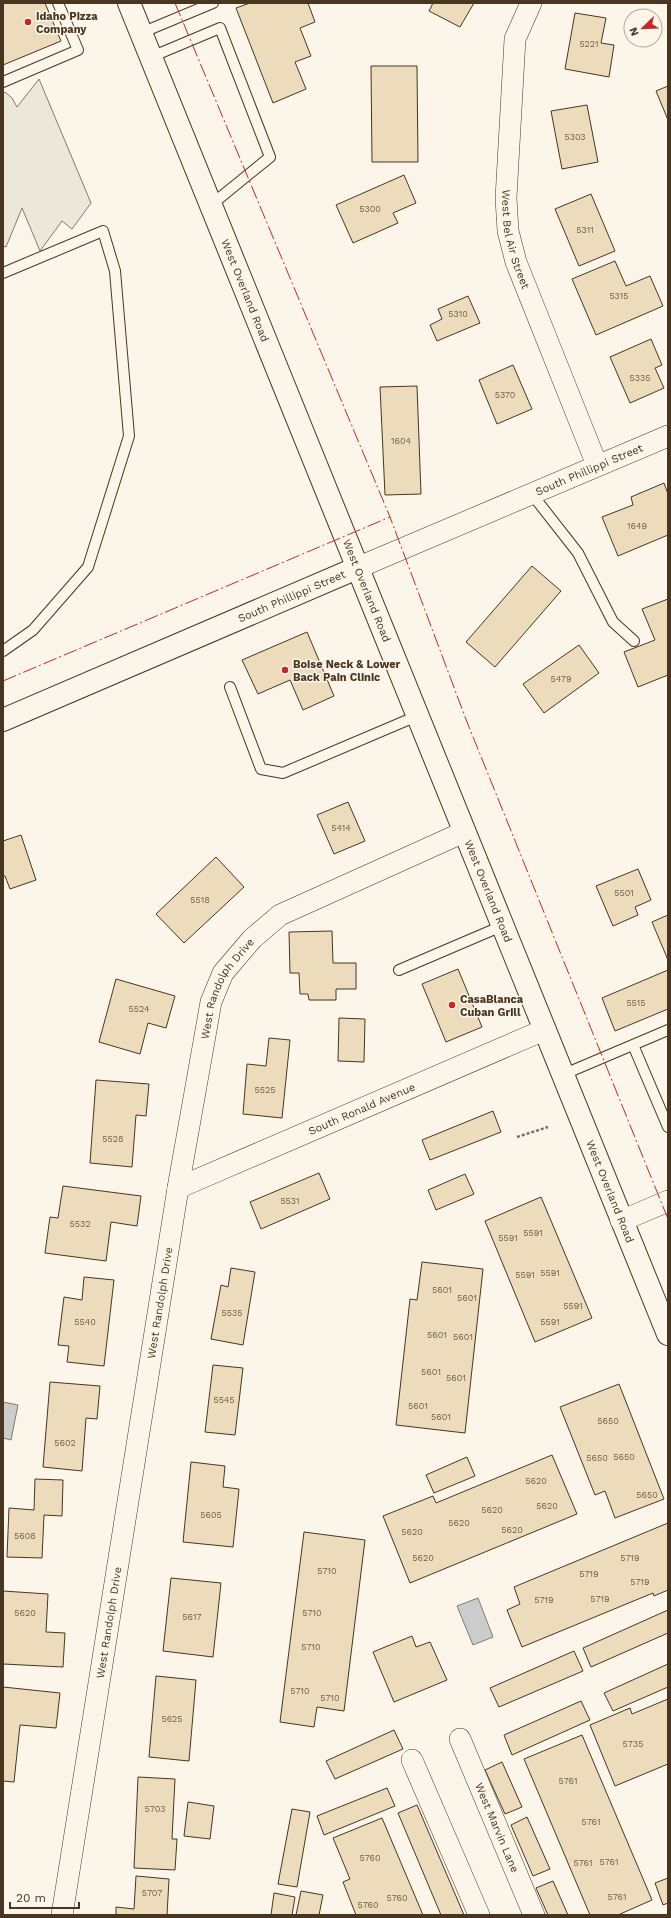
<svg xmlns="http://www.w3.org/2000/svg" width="671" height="1918" font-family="'Work Sans',sans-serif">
<rect width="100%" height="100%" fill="#fbf6e9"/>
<path fill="#ede7d9" stroke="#887966" d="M 39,79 L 91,203 L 72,229 L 62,221 L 40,251 L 22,208 L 6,247 L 3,246 L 3,94 L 5,92 L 12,98 L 17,107 Z"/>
<path fill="#c9cecd" stroke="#887966" d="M 3,1402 L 18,1405 L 11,1440 L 3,1438 Z
M 478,1598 L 493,1637 L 473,1645 L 457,1606 Z"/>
<path fill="#ecdcbc" stroke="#4a3520" d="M 3,3 L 45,3 L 61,41 L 3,65 Z
M 250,3 L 308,3 L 315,22 L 300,28 L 311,56 L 295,62 L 306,89 L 273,103 L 236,8 Z
M 433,3 L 474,3 L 460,27 L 429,11 Z
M 575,13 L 606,18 L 601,43 L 614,45 L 609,77 L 565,69 Z
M 371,66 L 417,66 L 418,162 L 372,162 Z
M 668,86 L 668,120 L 656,91 Z
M 587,105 L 598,162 L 562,169 L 551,111 Z
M 404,175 L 416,203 L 393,213 L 398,223 L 353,243 L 336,205 Z
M 591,194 L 615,251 L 579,266 L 555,209 Z
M 615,261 L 626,286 L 650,276 L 663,306 L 596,335 L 572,279 Z
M 468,296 L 480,323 L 437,341 L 430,325 L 442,319 L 438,309 Z
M 651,339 L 662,365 L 655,368 L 664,388 L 630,403 L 610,357 Z
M 513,365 L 532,409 L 497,424 L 479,380 Z
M 417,386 L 421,494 L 385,495 L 380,387 Z
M 664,483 L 668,494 L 668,535 L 618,556 L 602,517 L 633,505 L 631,497 Z
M 532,566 L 561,591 L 495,667 L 466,642 Z
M 668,599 L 668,675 L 638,687 L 624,652 L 655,640 L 642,609 Z
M 307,632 L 334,696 L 303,710 L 290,680 L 258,694 L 242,660 Z
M 579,645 L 599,673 L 544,713 L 523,684 Z
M 348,802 L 365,841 L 334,854 L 317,815 Z
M 21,835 L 36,880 L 10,889 L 5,876 L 3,876 L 3,841 Z
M 216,857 L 244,887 L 184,943 L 156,914 Z
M 638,869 L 651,900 L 635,907 L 638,915 L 613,926 L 596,886 Z
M 668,915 L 668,960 L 652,922 Z
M 332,931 L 333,963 L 356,963 L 356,989 L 336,989 L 336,1000 L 309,1000 L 308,994 L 300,994 L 299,973 L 290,973 L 289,932 Z
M 458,969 L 482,1027 L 446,1042 L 422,984 Z
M 668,970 L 668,1009 L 615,1031 L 602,998 Z
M 116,979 L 175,996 L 166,1028 L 148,1023 L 140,1054 L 99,1042 Z
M 339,1018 L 365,1019 L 364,1062 L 338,1061 Z
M 269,1038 L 290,1040 L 282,1118 L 243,1114 L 247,1064 L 266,1066 Z
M 96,1080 L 149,1084 L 146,1116 L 136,1115 L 132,1167 L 90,1163 Z
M 493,1111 L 501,1132 L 430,1160 L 422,1140 Z
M 319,1173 L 330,1199 L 261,1229 L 250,1202 Z
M 465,1174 L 474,1194 L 436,1210 L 428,1190 Z
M 63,1186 L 141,1196 L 137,1226 L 111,1222 L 106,1261 L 45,1253 L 50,1217 L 58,1218 Z
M 541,1197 L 592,1318 L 535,1342 L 485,1221 Z
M 422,1262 L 483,1269 L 465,1433 L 396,1425 L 410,1299 L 417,1300 Z
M 231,1268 L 255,1272 L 243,1345 L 211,1339 L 221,1285 L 228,1287 Z
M 84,1277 L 114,1280 L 104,1366 L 67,1362 L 69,1346 L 58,1345 L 64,1297 L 82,1300 Z
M 213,1365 L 243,1368 L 235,1435 L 205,1432 Z
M 50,1382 L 100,1386 L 97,1419 L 86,1418 L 82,1471 L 43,1467 Z
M 619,1384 L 664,1499 L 615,1518 L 605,1491 L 595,1495 L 560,1407 Z
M 552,1455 L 577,1514 L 410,1583 L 383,1516 L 433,1496 L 436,1503 Z
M 467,1457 L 475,1476 L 434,1493 L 426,1475 Z
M 191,1462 L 225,1466 L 223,1487 L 239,1489 L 233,1547 L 183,1542 Z
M 35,1479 L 63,1480 L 62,1516 L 44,1515 L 42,1558 L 7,1557 L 9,1508 L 34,1510 Z
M 668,1523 L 668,1590 L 654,1596 L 653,1593 L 522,1647 L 507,1610 L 520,1604 L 514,1587 Z
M 304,1532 L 365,1540 L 344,1711 L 317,1707 L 314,1727 L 280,1722 Z
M 171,1578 L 221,1583 L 213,1657 L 163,1651 Z
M 3,1591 L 48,1594 L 46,1632 L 65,1633 L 63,1667 L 3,1664 Z
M 668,1610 L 668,1633 L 591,1667 L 583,1648 Z
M 412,1636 L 416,1647 L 430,1642 L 447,1680 L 394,1702 L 373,1652 Z
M 574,1651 L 583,1671 L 499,1707 L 490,1688 Z
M 668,1664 L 668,1687 L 613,1711 L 604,1693 Z
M 156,1676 L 196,1680 L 189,1761 L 149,1757 Z
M 3,1687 L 60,1693 L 56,1728 L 20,1725 L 14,1782 L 3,1781 Z
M 668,1699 L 668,1764 L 615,1786 L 590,1725 L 630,1708 L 632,1714 Z
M 581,1701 L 590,1720 L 512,1755 L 504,1735 Z
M 394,1730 L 403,1749 L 335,1779 L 326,1761 Z
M 582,1735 L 652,1900 L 618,1915 L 590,1915 L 524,1759 Z
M 502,1762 L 522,1807 L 505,1814 L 485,1770 Z
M 138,1777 L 175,1779 L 172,1839 L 177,1839 L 175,1870 L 134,1868 Z
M 387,1788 L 395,1806 L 324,1835 L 317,1816 Z
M 188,1802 L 214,1806 L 210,1839 L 184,1836 Z
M 417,1805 L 464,1915 L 441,1915 L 398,1813 Z
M 292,1809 L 310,1812 L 297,1887 L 278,1884 Z
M 527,1817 L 550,1869 L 533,1876 L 511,1825 Z
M 382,1818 L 423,1915 L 356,1915 L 343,1882 L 350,1879 L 333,1838 Z
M 136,1876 L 169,1879 L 167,1915 L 116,1915 L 116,1907 L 134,1909 Z
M 668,1878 L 668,1903 L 663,1905 L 655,1883 Z
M 553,1881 L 568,1915 L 548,1915 L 536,1888 Z
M 301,1891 L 323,1895 L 319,1915 L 296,1915 Z
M 274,1893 L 295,1897 L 292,1915 L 271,1915 Z"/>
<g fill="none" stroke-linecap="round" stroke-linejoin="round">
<g stroke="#4a3520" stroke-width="12">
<path id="service" d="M 141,33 L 213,3
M 151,57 L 220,28 L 270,157 L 211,205
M 3,82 L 78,50 L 58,3
M 3,273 L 103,231 L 115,271 L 129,436 L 88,567 L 33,630 L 3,651
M 531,493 L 578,553 L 613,622 L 634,641
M 230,687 L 261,769 L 283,773 L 417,716
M 399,970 L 502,926
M 633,1045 L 668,1127
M 562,1075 L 668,1030"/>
</g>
<g stroke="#4a3520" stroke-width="22">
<g id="minor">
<path id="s1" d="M 531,3 L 515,39 L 506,198 L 508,231 L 516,262 L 597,465"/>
<path id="s2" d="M 357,568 L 668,436"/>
<path id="s3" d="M 178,1188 L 544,1030"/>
<path d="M 621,1221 L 668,1201"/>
<path id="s4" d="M 460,1739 L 534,1915"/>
<path d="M 412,1760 L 479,1915"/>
<path id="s5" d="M 62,1915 L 178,1188 L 211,1002 L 223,973 L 252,939 L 280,915 L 464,832"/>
</g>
</g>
<g stroke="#4a3520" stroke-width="24">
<g id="tertiary">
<path id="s6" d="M 3,720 L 357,568"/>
</g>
</g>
<g stroke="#4a3520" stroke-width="24">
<g id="primary">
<path id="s7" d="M 129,3 L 668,1334"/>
</g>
</g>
<path stroke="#7f6f5c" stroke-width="2.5" stroke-dasharray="3 2" stroke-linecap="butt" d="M 517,1137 L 548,1127"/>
<use href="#service" stroke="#fbf6e9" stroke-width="10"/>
<use href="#minor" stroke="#fbf6e9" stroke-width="21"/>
<use href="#tertiary" stroke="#fbf6e9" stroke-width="22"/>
<use href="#primary" stroke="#fbf6e9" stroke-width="22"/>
<path stroke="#c62828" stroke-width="1" stroke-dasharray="14 3 2 3" stroke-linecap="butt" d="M 175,3 L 390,517 L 467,722 L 668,1219
M 3,681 L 390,517"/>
</g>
<g fill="#c62828" stroke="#fbf6e9" stroke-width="1.5">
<circle cx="28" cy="22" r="4"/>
<circle cx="285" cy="670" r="4"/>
<circle cx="452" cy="1005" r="4"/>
</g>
<g text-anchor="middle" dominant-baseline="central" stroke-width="3" stroke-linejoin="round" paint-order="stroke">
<g font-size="9" fill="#725f47">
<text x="589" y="44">5221</text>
<text x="575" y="137">5303</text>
<text x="370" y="209">5300</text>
<text x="585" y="230">5311</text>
<text x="619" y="296">5315</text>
<text x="458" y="314">5310</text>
<text x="640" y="378">5335</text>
<text x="505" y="395">5370</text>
<text x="401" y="441">1604</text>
<text x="637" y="526">1649</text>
<text x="561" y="679">5479</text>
<text x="341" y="828">5414</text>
<text x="624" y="893">5501</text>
<text x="200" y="900">5518</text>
<text x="636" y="1003">5515</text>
<text x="139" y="1009">5524</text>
<text x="265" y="1090">5525</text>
<text x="113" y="1139">5528</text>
<text x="290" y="1201">5531</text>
<text x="80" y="1224">5532</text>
<text x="533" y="1233">5591</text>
<text x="508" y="1238">5591</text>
<text x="550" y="1273">5591</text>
<text x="525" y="1275">5591</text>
<text x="442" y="1290">5601</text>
<text x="467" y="1298">5601</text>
<text x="573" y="1306">5591</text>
<text x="232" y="1313">5535</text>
<text x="85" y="1322">5540</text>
<text x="550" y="1322">5591</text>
<text x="437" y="1335">5601</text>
<text x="463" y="1337">5601</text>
<text x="431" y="1372">5601</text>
<text x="456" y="1378">5601</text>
<text x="224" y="1400">5545</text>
<text x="418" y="1406">5601</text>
<text x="441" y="1417">5601</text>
<text x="608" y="1421">5650</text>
<text x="65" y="1443">5602</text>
<text x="624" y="1457">5650</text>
<text x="597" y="1458">5650</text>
<text x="536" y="1481">5620</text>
<text x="647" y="1495">5650</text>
<text x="547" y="1506">5620</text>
<text x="492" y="1510">5620</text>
<text x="211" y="1515">5605</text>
<text x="459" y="1523">5620</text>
<text x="512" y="1530">5620</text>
<text x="412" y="1532">5620</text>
<text x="25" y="1536">5608</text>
<text x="423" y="1558">5620</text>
<text x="630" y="1558">5719</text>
<text x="327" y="1571">5710</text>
<text x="589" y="1574">5719</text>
<text x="640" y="1582">5719</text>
<text x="600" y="1599">5719</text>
<text x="544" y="1600">5719</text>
<text x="25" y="1613">5620</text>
<text x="312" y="1613">5710</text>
<text x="192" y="1617">5617</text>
<text x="311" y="1647">5710</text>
<text x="300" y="1691">5710</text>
<text x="330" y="1698">5710</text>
<text x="172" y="1719">5625</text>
<text x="633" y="1744">5735</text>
<text x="568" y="1781">5761</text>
<text x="155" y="1809">5703</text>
<text x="591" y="1822">5761</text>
<text x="370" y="1858">5760</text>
<text x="609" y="1862">5761</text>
<text x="583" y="1863">5761</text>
<text x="152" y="1893">5707</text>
<text x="617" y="1897">5761</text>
<text x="397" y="1898">5760</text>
<text x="368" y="1905">5760</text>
</g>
<g font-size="11" font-weight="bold" fill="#4a3520" stroke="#fbf6e9" text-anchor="start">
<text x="36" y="16">Idaho Pizza<tspan x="36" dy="13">Company</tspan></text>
<text x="293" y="664">Boise Neck &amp; Lower<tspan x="293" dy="13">Back Pain Clinic</tspan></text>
<text x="460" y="999">CasaBlanca<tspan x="460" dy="13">Cuban Grill</tspan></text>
</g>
<g font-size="11" fill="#4a3520" stroke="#fbf6e9">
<text stroke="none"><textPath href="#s1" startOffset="241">West Bel Air Street</textPath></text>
<text stroke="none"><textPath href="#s7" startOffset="310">West Overland Road</textPath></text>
<text stroke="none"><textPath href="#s2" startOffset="252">South Phillippi Street</textPath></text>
<text stroke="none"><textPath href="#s7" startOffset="634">West Overland Road</textPath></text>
<text stroke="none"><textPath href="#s6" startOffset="314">South Phillippi Street</textPath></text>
<text stroke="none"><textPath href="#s7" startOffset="958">West Overland Road</textPath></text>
<text stroke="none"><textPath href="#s5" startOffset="944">West Randolph Drive</textPath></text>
<text stroke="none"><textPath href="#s3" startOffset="200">South Ronald Avenue</textPath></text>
<text stroke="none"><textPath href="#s7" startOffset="1282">West Overland Road</textPath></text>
<text stroke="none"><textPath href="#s5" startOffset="620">West Randolph Drive</textPath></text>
<text stroke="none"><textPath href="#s5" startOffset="296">West Randolph Drive</textPath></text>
<text stroke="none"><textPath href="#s4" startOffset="96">West Marvin Lane</textPath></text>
</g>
</g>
<rect width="671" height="1918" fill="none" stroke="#4a3520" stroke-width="8"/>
<g transform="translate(643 28) rotate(247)"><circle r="19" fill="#fbf6e9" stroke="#b4a999"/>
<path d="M0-3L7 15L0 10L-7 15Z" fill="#c62828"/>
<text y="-6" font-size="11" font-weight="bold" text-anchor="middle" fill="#4a3520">N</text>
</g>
<path d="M10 1902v6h69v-6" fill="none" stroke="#4a3520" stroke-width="2"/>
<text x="16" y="1902" font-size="12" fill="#4a3520" stroke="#fbf6e9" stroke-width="3" paint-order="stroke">20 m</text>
</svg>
